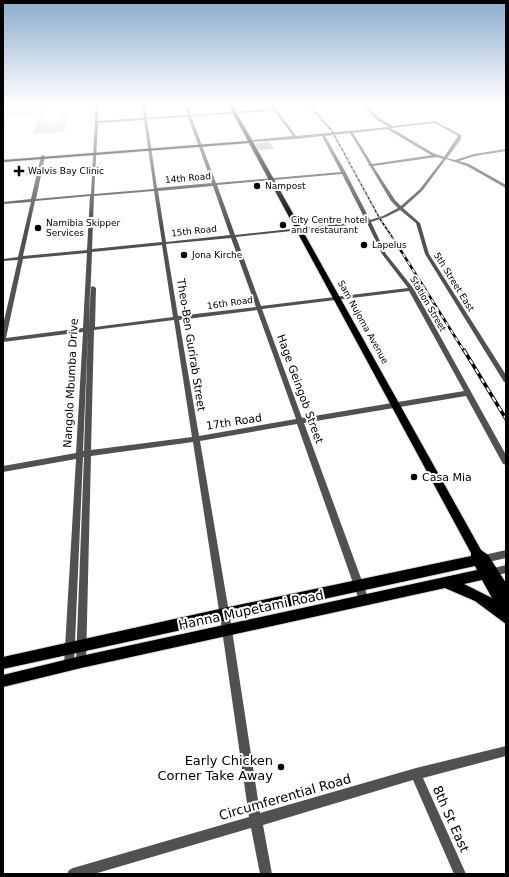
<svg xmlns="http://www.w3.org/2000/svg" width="509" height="877" font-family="'DejaVu Sans',sans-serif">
<rect width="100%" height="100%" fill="#fff"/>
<path fill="#d8d8d8" d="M 94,103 L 47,107 L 42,122 L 59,121 L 61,114 L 69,114 L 64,132 L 32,134 L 39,117 L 27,117 L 27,116 L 26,115 L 9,116 L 3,130 L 3,104 Z"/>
<path fill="#c0c0c0" d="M 269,142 L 274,149 L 259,150 L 255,143 Z"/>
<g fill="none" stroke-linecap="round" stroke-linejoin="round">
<g stroke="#dbdbdb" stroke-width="2">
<path id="major" d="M 227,103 L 231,103 L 253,142 L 481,550 L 488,555 L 506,583 L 506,624 L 475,601 L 445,588 L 81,668 L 3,687 L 3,675 L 81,656 L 477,570 L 475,566 L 3,669 L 3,657 L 224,608 L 471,556 L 471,553 L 249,143 L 3,162 L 3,160 L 248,141 ZM 482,580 L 492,598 L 464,584 Z"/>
</g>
<path fill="#515151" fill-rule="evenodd" d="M 96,103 L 98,103 L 98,121 L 144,118 L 142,103 L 144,103 L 147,118 L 188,115 L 184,103 L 187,103 L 191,115 L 273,109 L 269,103 L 272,103 L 296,136 L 389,127 L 377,120 L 360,103 L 363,103 L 379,118 L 393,126 L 435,121 L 461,135 L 461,139 L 447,158 L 455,160 L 474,154 L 506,149 L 506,151 L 475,156 L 459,161 L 469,164 L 506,185 L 506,188 L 467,166 L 446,159 L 422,191 L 403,208 L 420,223 L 429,254 L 506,375 L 506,382 L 504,382 L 425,254 L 416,223 L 400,210 L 386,217 L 371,222 L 386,254 L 414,289 L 506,455 L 506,465 L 503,464 L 466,396 L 304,423 L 369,600 L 367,603 L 364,605 L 361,603 L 359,600 L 297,424 L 200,441 L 232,630 L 260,813 L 416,768 L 506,746 L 506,756 L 423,778 L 466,874 L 454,874 L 413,780 L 263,825 L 272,874 L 260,874 L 251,828 L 94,874 L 67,874 L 69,870 L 73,868 L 249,817 L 222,630 L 193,442 L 91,456 L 86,662 L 84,665 L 81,667 L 78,665 L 76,662 L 84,457 L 83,457 L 74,665 L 72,668 L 69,670 L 66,668 L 64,665 L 76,459 L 3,472 L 3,466 L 76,453 L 83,332 L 3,342 L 3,325 L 18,260 L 3,261 L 3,259 L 18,257 L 31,202 L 3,204 L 3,202 L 31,199 L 41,156 L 43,155 L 45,156 L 36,199 L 91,194 ZM 274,111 L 293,136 L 250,140 L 249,142 L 296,139 L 322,136 L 341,172 L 216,183 L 191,116 ZM 188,117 L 212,183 L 157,188 L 147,119 ZM 144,120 L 154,189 L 94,194 L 98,123 ZM 435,123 L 458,136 L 444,157 L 433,153 L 391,128 ZM 387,129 L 431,155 L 433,155 L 372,164 L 353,133 ZM 350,133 L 369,164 L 368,165 L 370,166 L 391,201 L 398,208 L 383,216 L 370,220 L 346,173 L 325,136 ZM 437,157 L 443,159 L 420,189 L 401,206 L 395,200 L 373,166 ZM 342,174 L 366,221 L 235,235 L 217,185 ZM 213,186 L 230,235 L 166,242 L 158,191 ZM 154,191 L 162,242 L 92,249 L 94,196 ZM 90,196 L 87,250 L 23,256 L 35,201 ZM 367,223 L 382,254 L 408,288 L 261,306 L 236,237 ZM 231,238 L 256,307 L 178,316 L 166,244 ZM 162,245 L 173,317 L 95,327 L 96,288 L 93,286 L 90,288 L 89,328 L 92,252 ZM 87,253 L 83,328 L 6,338 L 23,259 ZM 409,291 L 464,391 L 302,418 L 262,309 ZM 257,310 L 296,419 L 199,436 L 179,320 ZM 174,320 L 192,437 L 91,450 L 94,330 ZM 88,331 L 84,451 L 83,451 Z
M 506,550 L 506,558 L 484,563 L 481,562 L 480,559 L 481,556 L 484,555 Z
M 506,565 L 506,573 L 493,576 L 490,575 L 489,572 L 490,569 Z"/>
<use href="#major" fill="#000" fill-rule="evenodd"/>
<g stroke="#000" stroke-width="1.5">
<path id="rail-far2" d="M 307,103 L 332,131 L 380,219 L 399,247"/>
</g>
<g stroke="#000" stroke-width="2.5">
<path id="rail-far1" d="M 398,246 L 464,351"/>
</g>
<g stroke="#000" stroke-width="3.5">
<path id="rail" d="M 464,350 L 506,419"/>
</g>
<use href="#rail-far2" stroke="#fff" stroke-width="1" stroke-dasharray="2.5" stroke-linecap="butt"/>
<use href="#rail-far1" stroke="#fff" stroke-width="1.5" stroke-dasharray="4.5" stroke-linecap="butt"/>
<use href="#rail" stroke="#fff" stroke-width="2" stroke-dasharray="5.5" stroke-linecap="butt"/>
</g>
<linearGradient id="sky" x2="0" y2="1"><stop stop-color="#8baccb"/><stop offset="0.46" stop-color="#fff"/><stop offset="1" stop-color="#fff" stop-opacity="0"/></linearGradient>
<rect width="509" height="226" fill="url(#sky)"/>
<g fill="#000" stroke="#fff" stroke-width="1.5">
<path d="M17 165h4v4h4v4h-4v4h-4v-4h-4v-4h4z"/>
<circle cx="257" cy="186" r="4"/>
<circle cx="283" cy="225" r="4"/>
<circle cx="38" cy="228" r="4"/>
<circle cx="364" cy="245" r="4"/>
<circle cx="184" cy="255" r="4"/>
<circle cx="414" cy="477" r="4"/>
<circle cx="281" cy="767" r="4"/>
</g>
<g text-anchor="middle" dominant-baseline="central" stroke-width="4" stroke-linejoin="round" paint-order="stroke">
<g font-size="9" fill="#000" stroke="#fff" text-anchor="start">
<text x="28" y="171">Walvis Bay Clinic</text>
<text x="265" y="186">Nampost</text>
<text x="291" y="220">City Centre hotel<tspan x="291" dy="10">and restaurant</tspan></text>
<text x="46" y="223">Namibia Skipper<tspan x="46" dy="10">Services</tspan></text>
<text x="372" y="245">Lapelus</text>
<text x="192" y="255">Jona Kirche</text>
</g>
<g font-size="9" fill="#000" stroke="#fff">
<text transform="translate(188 178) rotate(-5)">14th Road</text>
<text transform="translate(194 231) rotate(-6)">15th Road</text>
<text transform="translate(454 282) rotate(58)">5th Street East</text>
<text transform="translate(230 303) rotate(-8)">16th Road</text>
<text transform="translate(428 304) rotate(60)">Station Street</text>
<text transform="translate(363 322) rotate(61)">Sam Nujoma Avenue</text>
</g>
<g font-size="11" fill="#000" stroke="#fff">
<text transform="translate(191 345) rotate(81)">Theo-Ben Gurirab Street</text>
<text transform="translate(71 383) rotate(-87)">Nangolo Mbumba Drive</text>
<text transform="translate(300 389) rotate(70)">Hage Geingob Street</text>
<text transform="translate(234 422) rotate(-9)">17th Road</text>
</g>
<g font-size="11" fill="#000" stroke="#fff" text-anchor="start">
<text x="422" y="477">Casa Mia</text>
</g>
<g font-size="13" fill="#000" stroke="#fff">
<text transform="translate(251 610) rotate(-12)">Hanna Mupetami Road</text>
<text transform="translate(285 797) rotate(-16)">Circumferential Road</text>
<text transform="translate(451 819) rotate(66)">8th St East</text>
</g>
<g font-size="13" fill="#000" stroke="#fff" text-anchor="end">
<text x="273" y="760">Early Chicken<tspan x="273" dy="15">Corner Take Away</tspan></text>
</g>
</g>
<rect width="509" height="877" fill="none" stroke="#000000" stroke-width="8"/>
</svg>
